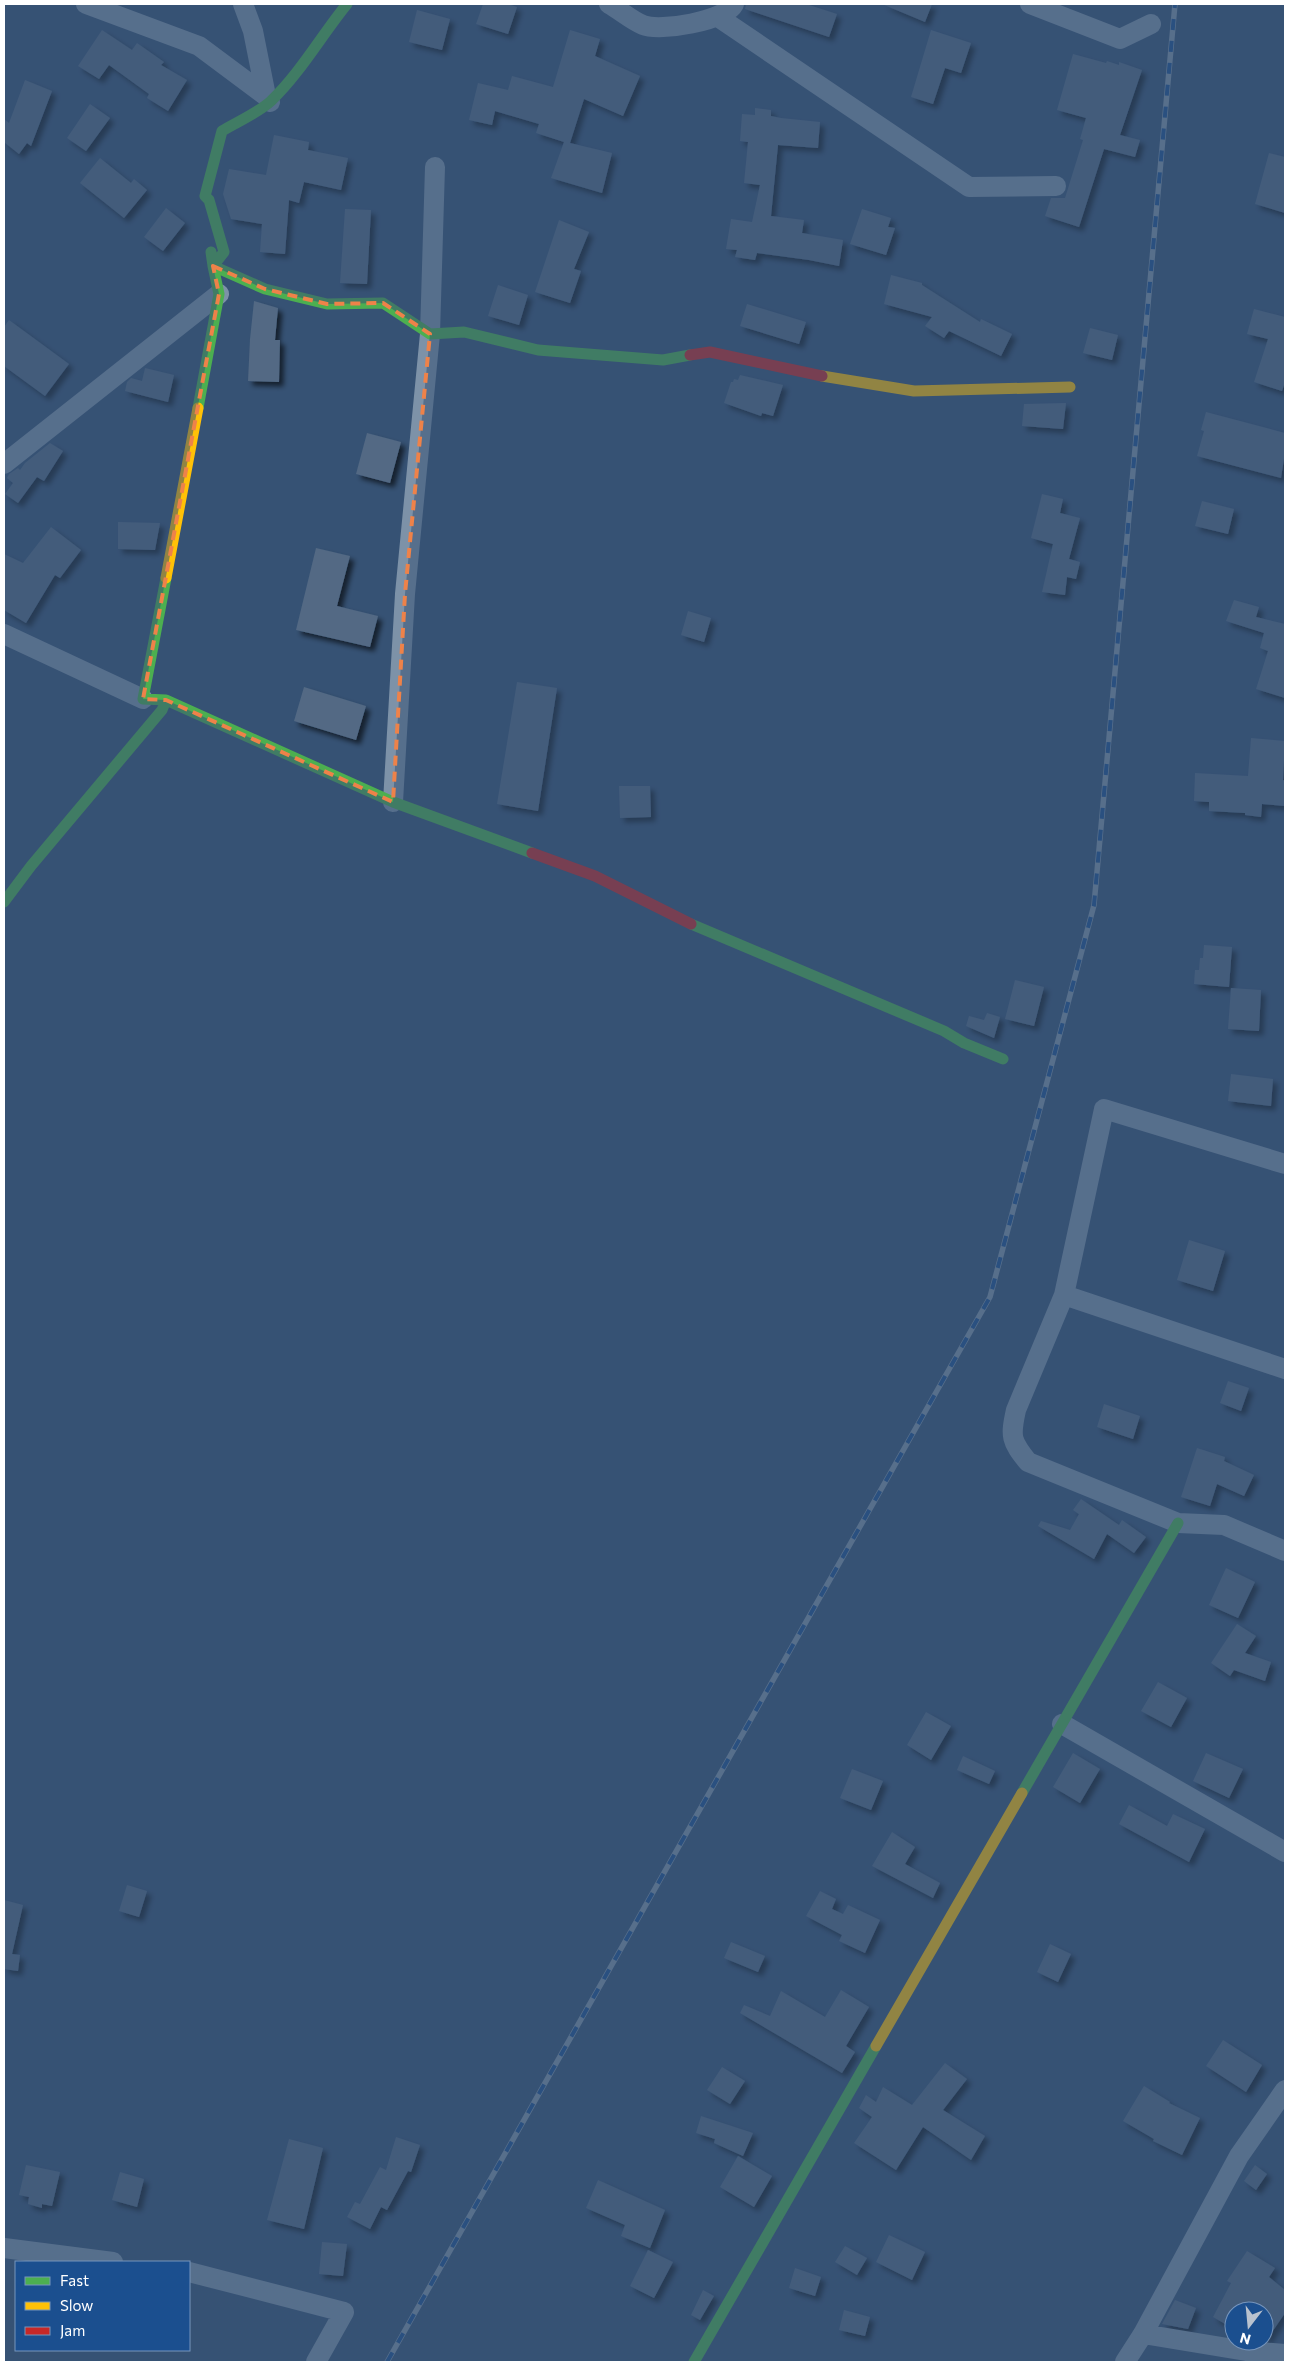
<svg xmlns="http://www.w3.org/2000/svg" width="1289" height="2366" font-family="Commissioner,sans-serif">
<defs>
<filter id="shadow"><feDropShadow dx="4.5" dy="4.5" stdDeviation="2.5" flood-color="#0009"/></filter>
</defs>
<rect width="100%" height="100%" fill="#365274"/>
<path fill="#526984" filter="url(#shadow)" d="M 483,4 L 508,4 L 517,7 L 508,34 L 476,24 Z
M 746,4 L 806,4 L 837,14 L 829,37 L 745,9 Z
M 882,4 L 932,4 L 925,22 Z
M 417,10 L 450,19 L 442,50 L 409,42 Z
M 102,30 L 132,50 L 137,43 L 164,62 L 161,65 L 187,80 L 168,111 L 147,98 L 149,94 L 109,65 L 99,79 L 78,66 Z
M 570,30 L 600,39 L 595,56 L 640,76 L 623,116 L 584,99 L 570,143 L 612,153 L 602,193 L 551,178 L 564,142 L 536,133 L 539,124 L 495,111 L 492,125 L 469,120 L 478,83 L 508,90 L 512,76 L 553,87 Z
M 931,30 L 971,43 L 961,73 L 945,68 L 933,104 L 911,97 Z
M 1073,54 L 1106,63 L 1107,61 L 1119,65 L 1119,62 L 1142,70 L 1120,135 L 1140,140 L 1135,157 L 1104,149 L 1079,227 L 1045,216 L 1051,198 L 1065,198 L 1083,140 L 1080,139 L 1086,118 L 1057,110 Z
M 25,80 L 52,91 L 31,146 L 27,143 L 19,154 L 4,142 L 4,119 L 9,123 Z
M 90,104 L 110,118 L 86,151 L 67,138 Z
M 755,108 L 771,110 L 771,116 L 781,118 L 820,122 L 818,148 L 778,145 L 771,216 L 804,220 L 802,233 L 843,240 L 839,266 L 809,260 L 757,253 L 755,260 L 735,257 L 737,250 L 726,249 L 731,219 L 752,222 L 760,185 L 744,183 L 748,142 L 740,141 L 742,114 L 755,115 Z
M 274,135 L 309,142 L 308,150 L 348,158 L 341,190 L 304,182 L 299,203 L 289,200 L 285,254 L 260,252 L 262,224 L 231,219 L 223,194 L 229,169 L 266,175 Z
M 1269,153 L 1285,157 L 1285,213 L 1255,204 Z
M 100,158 L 131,183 L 134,179 L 147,190 L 124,218 L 80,183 Z
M 166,208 L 185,223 L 163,251 L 144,237 Z
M 345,209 L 371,210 L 367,284 L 340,283 Z
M 862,209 L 891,218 L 888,227 L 895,228 L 886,255 L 850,244 Z
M 559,220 L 589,232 L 574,269 L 581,271 L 570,303 L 535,292 Z
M 891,275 L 922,283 L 922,285 L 980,322 L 981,319 L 1012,334 L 1001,356 L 949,331 L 944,338 L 925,326 L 932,317 L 884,304 Z
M 498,285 L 528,295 L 519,325 L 488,316 Z
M 254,301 L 278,308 L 275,340 L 280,340 L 279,382 L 248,381 L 250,339 Z
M 747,304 L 806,322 L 799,344 L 740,326 Z
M 1254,309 L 1285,317 L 1285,382 L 1282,391 L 1254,382 L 1268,339 L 1247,334 Z
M 9,320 L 69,364 L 45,396 L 4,366 L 4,327 Z
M 1090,328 L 1118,335 L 1112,360 L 1083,353 Z
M 145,368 L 174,375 L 168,402 L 125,391 L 127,382 L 131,378 L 142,381 Z
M 740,375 L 783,385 L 773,416 L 762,413 L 761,416 L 724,403 L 731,382 L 733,382 L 734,379 L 738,380 Z
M 1066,403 L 1063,429 L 1022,426 L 1024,404 Z
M 1206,412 L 1285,433 L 1285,452 L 1281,478 L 1197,456 L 1204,431 L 1201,430 Z
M 367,433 L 401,442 L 390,483 L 356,474 Z
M 50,443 L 63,451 L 44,481 L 37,477 L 18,503 L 5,494 L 13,483 L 7,478 L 9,474 L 18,468 L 20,470 L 25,463 Z
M 1042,494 L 1063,499 L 1060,513 L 1080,518 L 1069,559 L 1080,562 L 1076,579 L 1067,577 L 1065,595 L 1042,592 L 1053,544 L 1031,538 Z
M 1202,501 L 1234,509 L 1228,534 L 1195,526 Z
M 118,522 L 160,523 L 155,550 L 118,549 Z
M 51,527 L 81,550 L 60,578 L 55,575 L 26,623 L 4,610 L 4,554 L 23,563 Z
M 316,548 L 350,556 L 337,606 L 378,616 L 370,647 L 296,630 Z
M 1234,600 L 1259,607 L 1256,617 L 1285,624 L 1285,698 L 1256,689 L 1268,651 L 1260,648 L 1264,633 L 1226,621 Z
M 688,611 L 711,618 L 704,642 L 681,635 Z
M 517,682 L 557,688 L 538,811 L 497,804 Z
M 304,687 L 366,706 L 356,740 L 294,721 Z
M 1251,738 L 1285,741 L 1283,780 L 1285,781 L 1285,806 L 1262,804 L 1261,817 L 1245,815 L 1245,813 L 1209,811 L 1209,802 L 1194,801 L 1195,773 L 1248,776 Z
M 619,786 L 650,786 L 651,817 L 620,818 Z
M 1204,945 L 1232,947 L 1229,987 L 1194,984 L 1195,970 L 1199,970 L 1200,958 L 1203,958 Z
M 1015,980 L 1044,987 L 1034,1026 L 1005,1019 Z
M 1231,988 L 1261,990 L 1259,1031 L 1228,1029 Z
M 987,1013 L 1000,1017 L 994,1038 L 966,1026 L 969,1016 L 984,1020 Z
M 1231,1074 L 1273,1079 L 1271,1106 L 1228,1101 Z
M 1189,1240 L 1225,1251 L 1213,1291 L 1177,1280 Z
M 1228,1381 L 1249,1388 L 1241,1411 L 1220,1403 Z
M 1104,1404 L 1140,1416 L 1133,1439 L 1097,1427 Z
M 1197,1448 L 1225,1457 L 1224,1461 L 1254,1475 L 1244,1496 L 1217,1484 L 1210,1506 L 1181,1497 Z
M 1081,1499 L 1119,1525 L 1122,1520 L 1146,1537 L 1134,1553 L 1107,1534 L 1094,1559 L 1038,1526 L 1041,1521 L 1070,1530 L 1079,1514 L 1083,1517 L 1073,1510 Z
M 1226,1568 L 1255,1582 L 1238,1618 L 1209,1605 Z
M 1237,1624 L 1256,1636 L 1245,1653 L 1271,1662 L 1265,1681 L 1234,1670 L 1230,1676 L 1211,1663 Z
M 1158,1682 L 1187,1698 L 1171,1727 L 1141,1711 Z
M 926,1712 L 951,1726 L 931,1760 L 907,1745 Z
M 1073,1753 L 1100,1769 L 1080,1803 L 1053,1787 Z
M 1206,1753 L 1243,1769 L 1229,1798 L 1193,1781 Z
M 963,1756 L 995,1771 L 989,1784 L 957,1770 Z
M 852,1769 L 883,1781 L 871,1810 L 840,1798 Z
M 1129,1805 L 1167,1826 L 1173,1814 L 1205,1829 L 1189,1862 L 1119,1824 Z
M 892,1832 L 915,1847 L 905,1864 L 940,1883 L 933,1898 L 872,1866 Z
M 127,1885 L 147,1891 L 139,1917 L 119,1911 Z
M 820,1891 L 836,1899 L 832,1909 L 843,1914 L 848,1905 L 880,1920 L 865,1953 L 839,1941 L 842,1935 L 806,1916 Z
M 4,1900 L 23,1905 L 12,1954 L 20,1955 L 18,1971 L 4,1969 Z
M 731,1942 L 765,1956 L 758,1972 L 724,1958 Z
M 1050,1944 L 1071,1954 L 1058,1982 L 1037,1972 Z
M 841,1990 L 869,2007 L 846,2046 L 855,2052 L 842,2073 L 740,2013 L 744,2005 L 770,2016 L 781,1991 L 825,2017 Z
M 1223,2040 L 1262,2065 L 1246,2092 L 1206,2066 Z
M 945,2063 L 967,2079 L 943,2110 L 985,2136 L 971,2160 L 923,2127 L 896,2170 L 854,2143 L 872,2117 L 859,2108 L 866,2095 L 876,2102 L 883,2087 L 912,2105 Z
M 722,2067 L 745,2081 L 730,2104 L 707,2090 Z
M 1144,2086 L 1170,2102 L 1169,2103 L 1200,2118 L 1182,2155 L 1153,2141 L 1154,2139 L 1123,2121 Z
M 701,2116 L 753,2133 L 743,2156 L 714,2143 L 715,2139 L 696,2133 Z
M 396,2137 L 420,2145 L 411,2172 L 408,2171 L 387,2210 L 381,2207 L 370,2229 L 347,2217 L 355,2202 L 360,2204 L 380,2167 L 386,2170 Z
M 289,2139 L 323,2148 L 304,2229 L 267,2220 Z
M 738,2156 L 772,2176 L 754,2207 L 720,2187 Z
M 26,2165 L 60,2172 L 52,2206 L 42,2204 L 42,2208 L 28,2204 L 29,2197 L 19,2195 Z
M 1255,2165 L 1267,2174 L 1256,2190 L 1244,2181 Z
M 120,2172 L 144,2179 L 137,2207 L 112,2200 Z
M 598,2180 L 665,2210 L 650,2248 L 621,2236 L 625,2225 L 586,2208 Z
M 889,2235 L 925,2252 L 912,2280 L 876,2262 Z
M 322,2242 L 347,2244 L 343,2276 L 319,2274 Z
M 845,2246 L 867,2258 L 857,2275 L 835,2262 Z
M 648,2250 L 673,2262 L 654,2298 L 630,2286 Z
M 1247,2251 L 1275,2268 L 1269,2277 L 1285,2290 L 1285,2313 L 1266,2341 L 1264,2340 L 1264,2311 L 1234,2311 L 1234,2329 L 1213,2317 L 1231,2283 L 1227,2281 Z
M 795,2268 L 821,2277 L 815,2296 L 789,2288 Z
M 703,2290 L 714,2296 L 700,2320 L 691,2315 Z
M 1175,2300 L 1196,2308 L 1188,2329 L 1162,2324 Z
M 844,2310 L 870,2317 L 865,2336 L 839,2330 Z"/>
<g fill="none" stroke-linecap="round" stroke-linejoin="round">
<path stroke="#7d92a8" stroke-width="20" d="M 86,4 L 199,46 L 266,96 L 270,102
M 243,4 L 253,31 L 266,96
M 609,4 C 620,10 631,20 643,25 C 660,32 725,21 734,4
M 1030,4 L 1120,39 L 1151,24
M 718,17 L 969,187 L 1056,186
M 4,464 L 219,294
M 4,634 L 143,699
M 393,802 L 405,594 L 430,334 L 435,167
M 1285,1164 L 1104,1109 L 1064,1295 L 1016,1410 C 1010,1437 1011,1441 1028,1462 L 1178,1523 L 1224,1525 L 1285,1551
M 1064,1295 L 1285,1369
M 1062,1724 L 1285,1852
M 4,2248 L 113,2262
M 189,2272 L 344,2312 L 316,2362
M 1143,2334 L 1246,2351 L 1285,2354
M 1125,2362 L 1143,2334 L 1239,2156 L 1285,2090"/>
<path stroke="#4caf50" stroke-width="11" d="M 211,252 L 213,266 L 265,289 L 327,304 L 383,303 L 430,334 L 464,332 L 538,350 L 663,360 L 690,355
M 198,408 L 219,294 L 213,266 L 224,252 L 209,200 L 205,196 L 222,131 C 237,122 258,113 271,101 C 301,72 321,36 347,4
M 166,700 L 393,802 L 532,853
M 4,902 L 31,866 L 162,710 L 166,700 L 143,699 L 166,578
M 691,924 L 944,1031 L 964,1043 L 1003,1059
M 1022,1793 L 1178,1523
M 694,2362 L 876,2046"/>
<path stroke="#ffc107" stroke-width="11" d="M 822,376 L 914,391 L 1070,387
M 166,578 L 198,408
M 876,2046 L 1022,1793"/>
<path stroke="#c62828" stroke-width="11" d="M 690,355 L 710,352 L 822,376
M 532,853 L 595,876 L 691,924"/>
<g stroke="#7e92a7" stroke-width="5.5">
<path id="rail" d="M 387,2362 L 990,1297 L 1094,905 L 1175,4"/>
</g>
<use href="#rail" stroke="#1b4f8f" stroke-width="4" stroke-dasharray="11" stroke-linecap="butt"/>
</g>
<path d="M0 0H1289V2366H0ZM 213,266 L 265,289 L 327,304 L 383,303 L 430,334 L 405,594 L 393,802 L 166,700 L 143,699 L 219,294 Z" fill="#365274" fill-opacity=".55" fill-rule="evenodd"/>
<path fill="none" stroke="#ee8249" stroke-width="4" stroke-dasharray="10 6" stroke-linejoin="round" d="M 213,266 L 265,289 L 327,304 L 383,303 L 430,334 L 405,594 L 393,802 L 166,700 L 143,699 L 219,294 Z"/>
<rect width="1289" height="2366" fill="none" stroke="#ffffff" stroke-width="10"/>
<rect x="15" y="2261" width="175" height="90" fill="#1b4f8f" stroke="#7695bc"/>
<rect x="25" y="2277" width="25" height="8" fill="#4caf50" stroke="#7695bc"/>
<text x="60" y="2286" font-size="15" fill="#ffffff">Fast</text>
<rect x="25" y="2302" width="25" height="8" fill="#ffc107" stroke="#7695bc"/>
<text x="60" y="2311" font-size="15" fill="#ffffff">Slow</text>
<rect x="25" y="2327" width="25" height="8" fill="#c62828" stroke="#7695bc"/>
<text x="60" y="2336" font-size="15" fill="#ffffff">Jam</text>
<g transform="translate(1249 2326) rotate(196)"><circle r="24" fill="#1b4f8f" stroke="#7695bc"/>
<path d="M0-4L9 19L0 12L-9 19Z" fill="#b9c2ce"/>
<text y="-8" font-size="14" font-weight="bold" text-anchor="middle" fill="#ffffff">N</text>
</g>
</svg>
